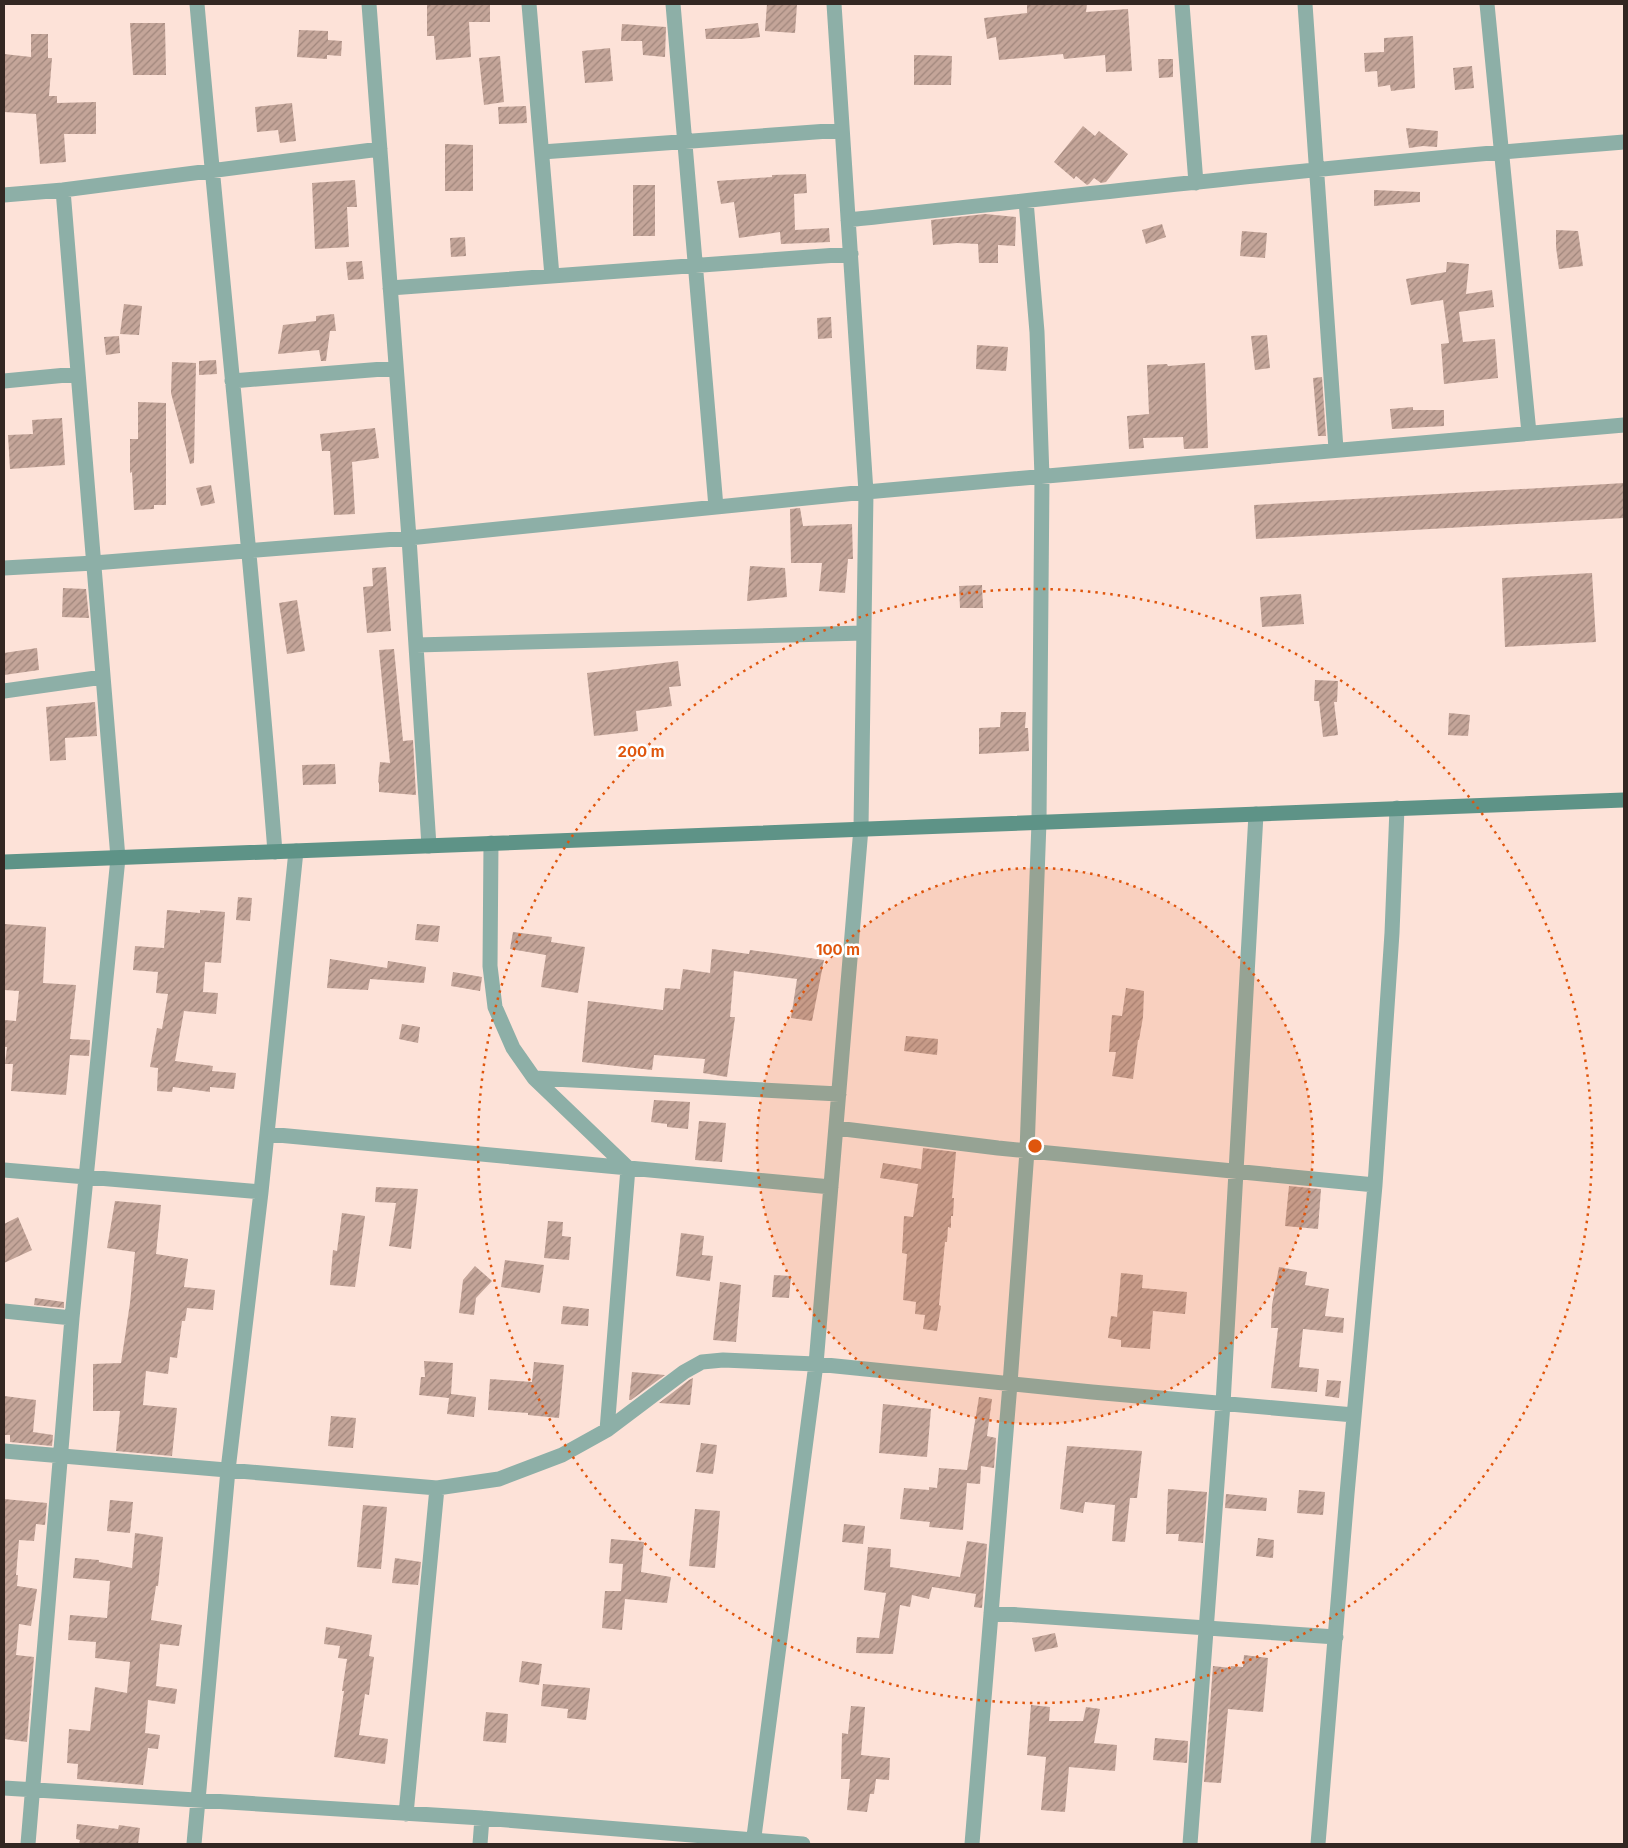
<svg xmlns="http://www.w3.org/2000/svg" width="1628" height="1848" font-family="Inter,sans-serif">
<defs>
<pattern id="building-hatch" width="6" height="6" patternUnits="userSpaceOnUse" patternTransform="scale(1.25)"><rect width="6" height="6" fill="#c4a599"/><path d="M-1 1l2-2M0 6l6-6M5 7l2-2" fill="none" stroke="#a0867c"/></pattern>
</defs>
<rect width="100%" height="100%" fill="#fde2d8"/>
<path fill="url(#building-hatch)" d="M 427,4 L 490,4 L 490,22 L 469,22 L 471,57 L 436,60 L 434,36 L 427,36 Z
M 767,4 L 797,4 L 795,33 L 765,31 Z
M 1027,4 L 1087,4 L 1086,12 L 1128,9 L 1132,71 L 1106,72 L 1105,55 L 1064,59 L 1063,54 L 999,60 L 996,37 L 987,39 L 984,18 L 1027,13 Z
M 130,23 L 165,23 L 166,75 L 133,75 Z
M 758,23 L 760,37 L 741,39 L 706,39 L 705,29 Z
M 622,24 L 666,27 L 665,57 L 643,55 L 642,41 L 621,41 Z
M 299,30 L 328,31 L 328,40 L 342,41 L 341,56 L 327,55 L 327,59 L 297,57 Z
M 31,34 L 48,34 L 48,58 L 52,58 L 49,96 L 57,96 L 57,103 L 96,102 L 96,134 L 64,134 L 66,162 L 40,164 L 36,114 L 4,112 L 4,54 L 31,57 Z
M 1413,36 L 1415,88 L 1391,91 L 1390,85 L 1378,87 L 1377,71 L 1365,72 L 1364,53 L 1384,52 L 1384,38 Z
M 610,48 L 613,81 L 585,83 L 582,51 Z
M 914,55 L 952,56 L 951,85 L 914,85 Z
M 500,56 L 504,102 L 484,105 L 479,58 Z
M 1158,59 L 1173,59 L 1173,77 L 1159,78 Z
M 1472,66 L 1474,88 L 1455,90 L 1453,68 Z
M 292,103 L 296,141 L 280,143 L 278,130 L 257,132 L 255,107 Z
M 526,106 L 527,123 L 499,124 L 498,107 Z
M 1083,126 L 1095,136 L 1099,131 L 1128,154 L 1106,182 L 1101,183 L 1094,178 L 1089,184 L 1087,185 L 1076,176 L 1074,179 L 1054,162 Z
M 1406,128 L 1438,131 L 1437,147 L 1423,146 L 1409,148 Z
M 445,144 L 473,145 L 473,191 L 445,191 Z
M 806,174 L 807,193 L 794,194 L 795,230 L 829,228 L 830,242 L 781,244 L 780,232 L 739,238 L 734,202 L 721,204 L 717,181 L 772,177 L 772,175 Z
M 355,180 L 357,207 L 347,207 L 349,247 L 315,249 L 312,183 Z
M 633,185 L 655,185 L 655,236 L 633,236 Z
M 1374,190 L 1420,192 L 1420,202 L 1374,206 Z
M 985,214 L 1016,217 L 1015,246 L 998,245 L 998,263 L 979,263 L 978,244 L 957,243 L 933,245 L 931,220 Z
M 1162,224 L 1166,237 L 1146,244 L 1142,230 Z
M 1556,230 L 1578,231 L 1583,266 L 1559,269 L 1556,247 Z
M 1242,231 L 1267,233 L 1265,258 L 1240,256 Z
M 465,237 L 466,256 L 451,257 L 450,238 Z
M 362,261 L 364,279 L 348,280 L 346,262 Z
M 1447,262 L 1469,264 L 1466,294 L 1492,290 L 1494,307 L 1459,312 L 1463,342 L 1495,339 L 1498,378 L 1444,384 L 1441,344 L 1449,343 L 1443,300 L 1411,305 L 1406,279 L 1446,272 Z
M 124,304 L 142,306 L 139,335 L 120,334 Z
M 334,314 L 336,331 L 330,331 L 326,361 L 321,361 L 319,350 L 278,354 L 283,325 L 316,321 L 316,316 Z
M 831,317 L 832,338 L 818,339 L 817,318 Z
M 1267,335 L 1270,368 L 1255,370 L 1251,336 Z
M 119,336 L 120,353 L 106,355 L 104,337 Z
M 977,345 L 1008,347 L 1006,371 L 976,369 Z
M 216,360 L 217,374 L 199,375 L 199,361 Z
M 172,362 L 196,363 L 194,463 L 190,464 L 171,393 Z
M 1205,363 L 1208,448 L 1184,449 L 1183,437 L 1143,438 L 1144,448 L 1129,449 L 1127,416 L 1149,414 L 1147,365 L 1167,364 L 1168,366 Z
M 1322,377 L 1326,436 L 1318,436 L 1313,378 Z
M 138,402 L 166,403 L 166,505 L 154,505 L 154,509 L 134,510 L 132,472 L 130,473 L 130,439 L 138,439 Z
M 1413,407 L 1413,410 L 1444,410 L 1444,426 L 1392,429 L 1390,409 Z
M 62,418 L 65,465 L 10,469 L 8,435 L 33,434 L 32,420 Z
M 375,428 L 379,458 L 352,462 L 355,514 L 334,515 L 330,451 L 322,451 L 320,434 Z
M 1624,483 L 1624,518 L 1256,539 L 1254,505 Z
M 211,485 L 215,503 L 201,506 L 196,488 Z
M 800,508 L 803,526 L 852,524 L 853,559 L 848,559 L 845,593 L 819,591 L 822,563 L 791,563 L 790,509 Z
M 750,566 L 785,568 L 787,597 L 747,601 Z
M 386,567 L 391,631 L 367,633 L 363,587 L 373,586 L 372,568 Z
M 1592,573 L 1596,642 L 1505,647 L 1502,578 Z
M 982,585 L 983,608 L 960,608 L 959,586 Z
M 63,588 L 86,589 L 89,618 L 62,617 Z
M 1301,594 L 1304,624 L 1262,627 L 1260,597 Z
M 297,600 L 305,651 L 287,654 L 279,603 Z
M 37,648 L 39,670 L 4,675 L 4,653 Z
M 394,649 L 403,741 L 413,740 L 416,795 L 379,792 L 379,782 L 378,783 L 380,762 L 390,763 L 379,650 Z
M 678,661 L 681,686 L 669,687 L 672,706 L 636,711 L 638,731 L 594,736 L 587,673 Z
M 1315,680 L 1338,681 L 1337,702 L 1334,702 L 1338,735 L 1323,737 L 1319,701 L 1314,701 Z
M 95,702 L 97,736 L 65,738 L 66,760 L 50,761 L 46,707 Z
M 1001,712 L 1026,712 L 1025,728 L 1028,728 L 1029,751 L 979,754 L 979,728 L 1000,727 Z
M 1449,713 L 1470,715 L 1468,736 L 1448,735 Z
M 335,764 L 336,784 L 303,785 L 302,765 Z
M 238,897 L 252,898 L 250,921 L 236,920 Z
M 167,910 L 200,913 L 200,910 L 225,912 L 221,963 L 205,962 L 203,992 L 218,993 L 216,1014 L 184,1011 L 175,1061 L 213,1066 L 212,1071 L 236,1073 L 234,1089 L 210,1087 L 210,1092 L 173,1087 L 172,1092 L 157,1091 L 158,1068 L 150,1067 L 157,1028 L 162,1029 L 168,994 L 156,993 L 158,972 L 133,970 L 135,946 L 164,948 Z
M 4,924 L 46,927 L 43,983 L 76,985 L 70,1039 L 90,1040 L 89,1056 L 70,1055 L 66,1095 L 11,1091 L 13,1064 L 5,1064 L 7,1047 L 4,1047 L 4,1020 L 16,1021 L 19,991 L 4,990 Z
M 417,924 L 440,926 L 438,942 L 415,940 Z
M 513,932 L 552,937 L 551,942 L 585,947 L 578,993 L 541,987 L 546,955 L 510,949 Z
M 712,949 L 749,954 L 750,950 L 824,960 L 812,1021 L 791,1018 L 797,979 L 734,971 L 730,1017 L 735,1017 L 727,1077 L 703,1073 L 705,1059 L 654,1055 L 652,1070 L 582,1062 L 588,1001 L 663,1010 L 665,988 L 680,989 L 683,969 L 710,973 Z
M 330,959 L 387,968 L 388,961 L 426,967 L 424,983 L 370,979 L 368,990 L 327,988 Z
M 453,972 L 482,977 L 480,991 L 451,986 Z
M 1126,988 L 1144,991 L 1143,1017 L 1139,1040 L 1138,1040 L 1133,1079 L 1112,1076 L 1116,1052 L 1109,1052 L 1112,1015 L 1122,1016 Z
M 402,1024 L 420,1027 L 418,1043 L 399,1039 Z
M 906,1036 L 938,1039 L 937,1055 L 904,1051 Z
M 654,1100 L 690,1102 L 688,1129 L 667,1127 L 667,1124 L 651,1122 Z
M 699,1121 L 726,1123 L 722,1162 L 695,1160 Z
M 923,1148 L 956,1152 L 952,1198 L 954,1198 L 953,1216 L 951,1216 L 951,1228 L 948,1227 L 947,1242 L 945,1242 L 939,1305 L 941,1306 L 937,1331 L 923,1329 L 925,1315 L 915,1314 L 916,1302 L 903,1300 L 907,1254 L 902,1253 L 904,1216 L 913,1217 L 918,1184 L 880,1178 L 883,1163 L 921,1169 Z
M 1289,1186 L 1321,1189 L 1318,1229 L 1285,1226 Z
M 376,1187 L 418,1189 L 411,1249 L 389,1246 L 396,1203 L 375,1202 Z
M 115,1201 L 161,1205 L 156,1254 L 188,1259 L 184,1287 L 215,1290 L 213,1310 L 187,1308 L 185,1321 L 182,1321 L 177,1358 L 170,1357 L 168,1374 L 146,1371 L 143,1405 L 177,1408 L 172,1456 L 116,1451 L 120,1411 L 93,1411 L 93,1364 L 121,1363 L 130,1303 L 135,1252 L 107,1248 Z
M 342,1213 L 365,1216 L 355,1287 L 330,1285 L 333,1250 L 337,1251 Z
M 18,1217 L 32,1250 L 4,1263 L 4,1224 Z
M 548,1221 L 563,1222 L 562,1236 L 571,1237 L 569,1260 L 544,1258 Z
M 681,1233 L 704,1236 L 702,1255 L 713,1256 L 710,1281 L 676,1276 Z
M 505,1260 L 544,1265 L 540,1293 L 501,1287 Z
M 475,1266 L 492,1281 L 476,1298 L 474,1315 L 459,1313 L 463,1280 Z
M 1279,1267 L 1307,1272 L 1305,1285 L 1329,1289 L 1325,1316 L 1344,1318 L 1343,1333 L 1303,1329 L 1299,1367 L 1319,1369 L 1317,1392 L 1271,1388 L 1278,1328 L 1271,1328 L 1272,1305 Z
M 1121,1273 L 1143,1275 L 1142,1288 L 1187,1292 L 1185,1314 L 1153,1311 L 1150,1349 L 1121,1347 L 1121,1340 L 1108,1338 L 1111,1316 L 1117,1317 Z
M 774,1275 L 791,1276 L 789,1298 L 772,1297 Z
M 720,1282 L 741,1285 L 736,1342 L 713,1340 Z
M 35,1298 L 64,1302 L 64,1308 L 34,1305 Z
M 563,1306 L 589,1309 L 588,1326 L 561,1324 Z
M 424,1361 L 453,1363 L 451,1394 L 476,1397 L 474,1417 L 447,1414 L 449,1398 L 419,1395 L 421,1377 L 425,1377 Z
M 534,1362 L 564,1365 L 559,1418 L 528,1415 L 528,1413 L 488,1410 L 490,1379 L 532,1382 Z
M 632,1372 L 665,1375 L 631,1400 L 629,1400 Z
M 693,1378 L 690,1405 L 659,1403 L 689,1380 Z
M 1327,1380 L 1341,1381 L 1339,1398 L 1325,1396 Z
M 4,1396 L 36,1400 L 33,1432 L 53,1435 L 52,1446 L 10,1442 L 10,1435 L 4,1435 Z
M 979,1397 L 992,1399 L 987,1436 L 996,1438 L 994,1468 L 981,1466 L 980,1484 L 967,1483 L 963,1530 L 929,1527 L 930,1522 L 900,1519 L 904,1488 L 929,1490 L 929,1487 L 937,1488 L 939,1468 L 967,1470 Z
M 883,1404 L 931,1409 L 927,1457 L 879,1453 Z
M 331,1416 L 356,1418 L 353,1448 L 328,1446 Z
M 701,1443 L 717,1445 L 713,1474 L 696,1472 Z
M 1067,1446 L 1142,1451 L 1137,1498 L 1130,1498 L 1125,1542 L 1112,1541 L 1115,1505 L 1085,1502 L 1083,1513 L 1060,1509 Z
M 1168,1489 L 1207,1492 L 1203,1543 L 1178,1541 L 1179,1534 L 1166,1534 Z
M 1299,1490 L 1325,1492 L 1323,1515 L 1297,1513 Z
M 1226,1494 L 1267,1498 L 1266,1511 L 1225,1508 Z
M 4,1499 L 47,1503 L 45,1525 L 36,1524 L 34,1541 L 19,1540 L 16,1575 L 18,1575 L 17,1586 L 37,1589 L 31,1626 L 19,1624 L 16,1655 L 34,1657 L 27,1742 L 4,1739 Z
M 110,1500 L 133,1502 L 130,1533 L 107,1531 Z
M 363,1505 L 387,1507 L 381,1569 L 357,1567 Z
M 695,1509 L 720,1511 L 715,1568 L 689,1566 Z
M 844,1524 L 865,1526 L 863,1544 L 842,1542 Z
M 135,1533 L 163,1537 L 158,1586 L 156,1586 L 151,1620 L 182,1625 L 179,1646 L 160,1644 L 156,1686 L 177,1689 L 175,1704 L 148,1700 L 145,1733 L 160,1735 L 158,1749 L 148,1748 L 143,1785 L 77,1779 L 78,1764 L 67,1763 L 69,1729 L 90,1731 L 95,1687 L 127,1693 L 130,1662 L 95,1658 L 96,1642 L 68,1640 L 70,1615 L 107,1618 L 110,1581 L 73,1578 L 75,1558 L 99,1560 L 99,1562 L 132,1568 Z
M 1258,1538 L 1274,1540 L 1273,1558 L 1256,1556 Z
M 611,1539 L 644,1542 L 641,1572 L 671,1577 L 667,1603 L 625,1599 L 622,1630 L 602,1628 L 605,1591 L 621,1591 L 623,1564 L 609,1563 Z
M 967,1541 L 987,1544 L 982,1608 L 974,1607 L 976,1594 L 932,1587 L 929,1599 L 912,1595 L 910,1607 L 900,1605 L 893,1654 L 856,1653 L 857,1637 L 879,1638 L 886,1593 L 864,1590 L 868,1547 L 891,1549 L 890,1567 L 960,1577 Z
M 395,1558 L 421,1562 L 418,1585 L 392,1583 Z
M 326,1627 L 372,1635 L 369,1656 L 374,1657 L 369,1695 L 365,1694 L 359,1735 L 388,1739 L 385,1764 L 334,1757 L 344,1691 L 342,1691 L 347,1659 L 338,1658 L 340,1646 L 324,1644 Z
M 1055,1633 L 1058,1647 L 1035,1652 L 1032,1638 Z
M 1244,1655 L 1268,1658 L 1263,1712 L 1228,1709 L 1221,1783 L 1204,1782 L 1213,1666 L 1231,1668 L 1231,1666 L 1243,1667 Z
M 522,1661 L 542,1664 L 539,1685 L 519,1682 Z
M 543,1684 L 590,1688 L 586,1720 L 567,1718 L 568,1709 L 541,1706 Z
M 1031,1705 L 1050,1707 L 1049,1721 L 1083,1721 L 1086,1707 L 1100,1709 L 1094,1743 L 1117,1745 L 1115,1771 L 1069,1767 L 1065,1812 L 1041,1810 L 1046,1757 L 1027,1755 Z
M 851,1706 L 865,1707 L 861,1755 L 890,1758 L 889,1780 L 876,1779 L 874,1794 L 870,1794 L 867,1812 L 847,1810 L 850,1779 L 841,1779 L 842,1733 L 848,1734 Z
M 486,1712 L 508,1714 L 506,1743 L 483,1741 Z
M 1155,1738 L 1188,1741 L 1187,1763 L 1153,1760 Z
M 77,1824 L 118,1829 L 119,1825 L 140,1828 L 138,1844 L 79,1844 L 80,1840 L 76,1839 Z"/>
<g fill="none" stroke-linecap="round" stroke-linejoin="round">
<path stroke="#8dafa7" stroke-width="15" d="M 197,4 C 222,287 253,569 275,852
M 369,4 L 409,538 L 429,846
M 529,4 L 552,276
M 673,4 L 716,507
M 1182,4 L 1196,183
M 1305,4 L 1336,449
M 1487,4 L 1529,433
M 542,152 L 842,130
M 4,195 L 63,190
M 848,220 C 1107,192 1365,162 1624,142
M 390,288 L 851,254
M 4,381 L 77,374
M 232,381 L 396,368
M 4,568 L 94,563 L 409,538 L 866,492 L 1624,425
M 416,645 L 864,633
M 4,691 L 103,677
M 491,843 L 490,966 L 495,1007 L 513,1048 L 534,1078 L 628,1168 L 607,1430
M 534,1078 L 839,1094
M 836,1128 L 998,1148 L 1375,1185
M 267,1134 L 831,1187
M 4,1170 L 261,1192
M 4,1311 L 72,1318
M 4,1451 L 437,1488 L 499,1479 L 562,1455 L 607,1430 L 684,1372 L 702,1362 L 723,1360 L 816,1364 L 1092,1392 L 1354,1415
M 991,1613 L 1336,1637
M 4,1788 L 482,1818 L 803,1844
M 406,1814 L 437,1488
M 28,1844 L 72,1318 L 118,858 L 63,190 L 380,149
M 194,1844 L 228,1470 L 261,1192 L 296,851
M 480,1844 L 482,1818
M 753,1844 L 816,1364 L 861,828 L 866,492 L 834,4
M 972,1844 L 1010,1384 L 1027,1151 L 1039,822 L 1042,477 L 1037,332 L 1026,201
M 1190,1844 L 1223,1404 L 1256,814
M 1318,1844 L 1347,1494 L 1375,1185 L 1392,933 L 1397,808"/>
<path stroke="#5e9387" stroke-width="15" d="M 4,862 L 1624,800"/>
</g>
<circle cx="1035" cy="1146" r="278" fill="#df560d" fill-opacity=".12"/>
<g fill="none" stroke="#df560d" stroke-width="2.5" stroke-dasharray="2.5 5">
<circle cx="1035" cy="1146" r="278"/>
<circle cx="1035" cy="1146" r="557"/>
</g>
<circle cx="1035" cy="1146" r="8" fill="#df560d" stroke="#fff" stroke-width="2.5"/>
<g font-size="15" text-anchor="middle" font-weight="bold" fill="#df560d" stroke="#fff" stroke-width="5" stroke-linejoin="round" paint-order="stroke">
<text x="641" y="757">200 m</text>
<text x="838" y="955">100 m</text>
</g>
<rect width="1628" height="1848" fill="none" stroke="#332722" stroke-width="10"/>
</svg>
